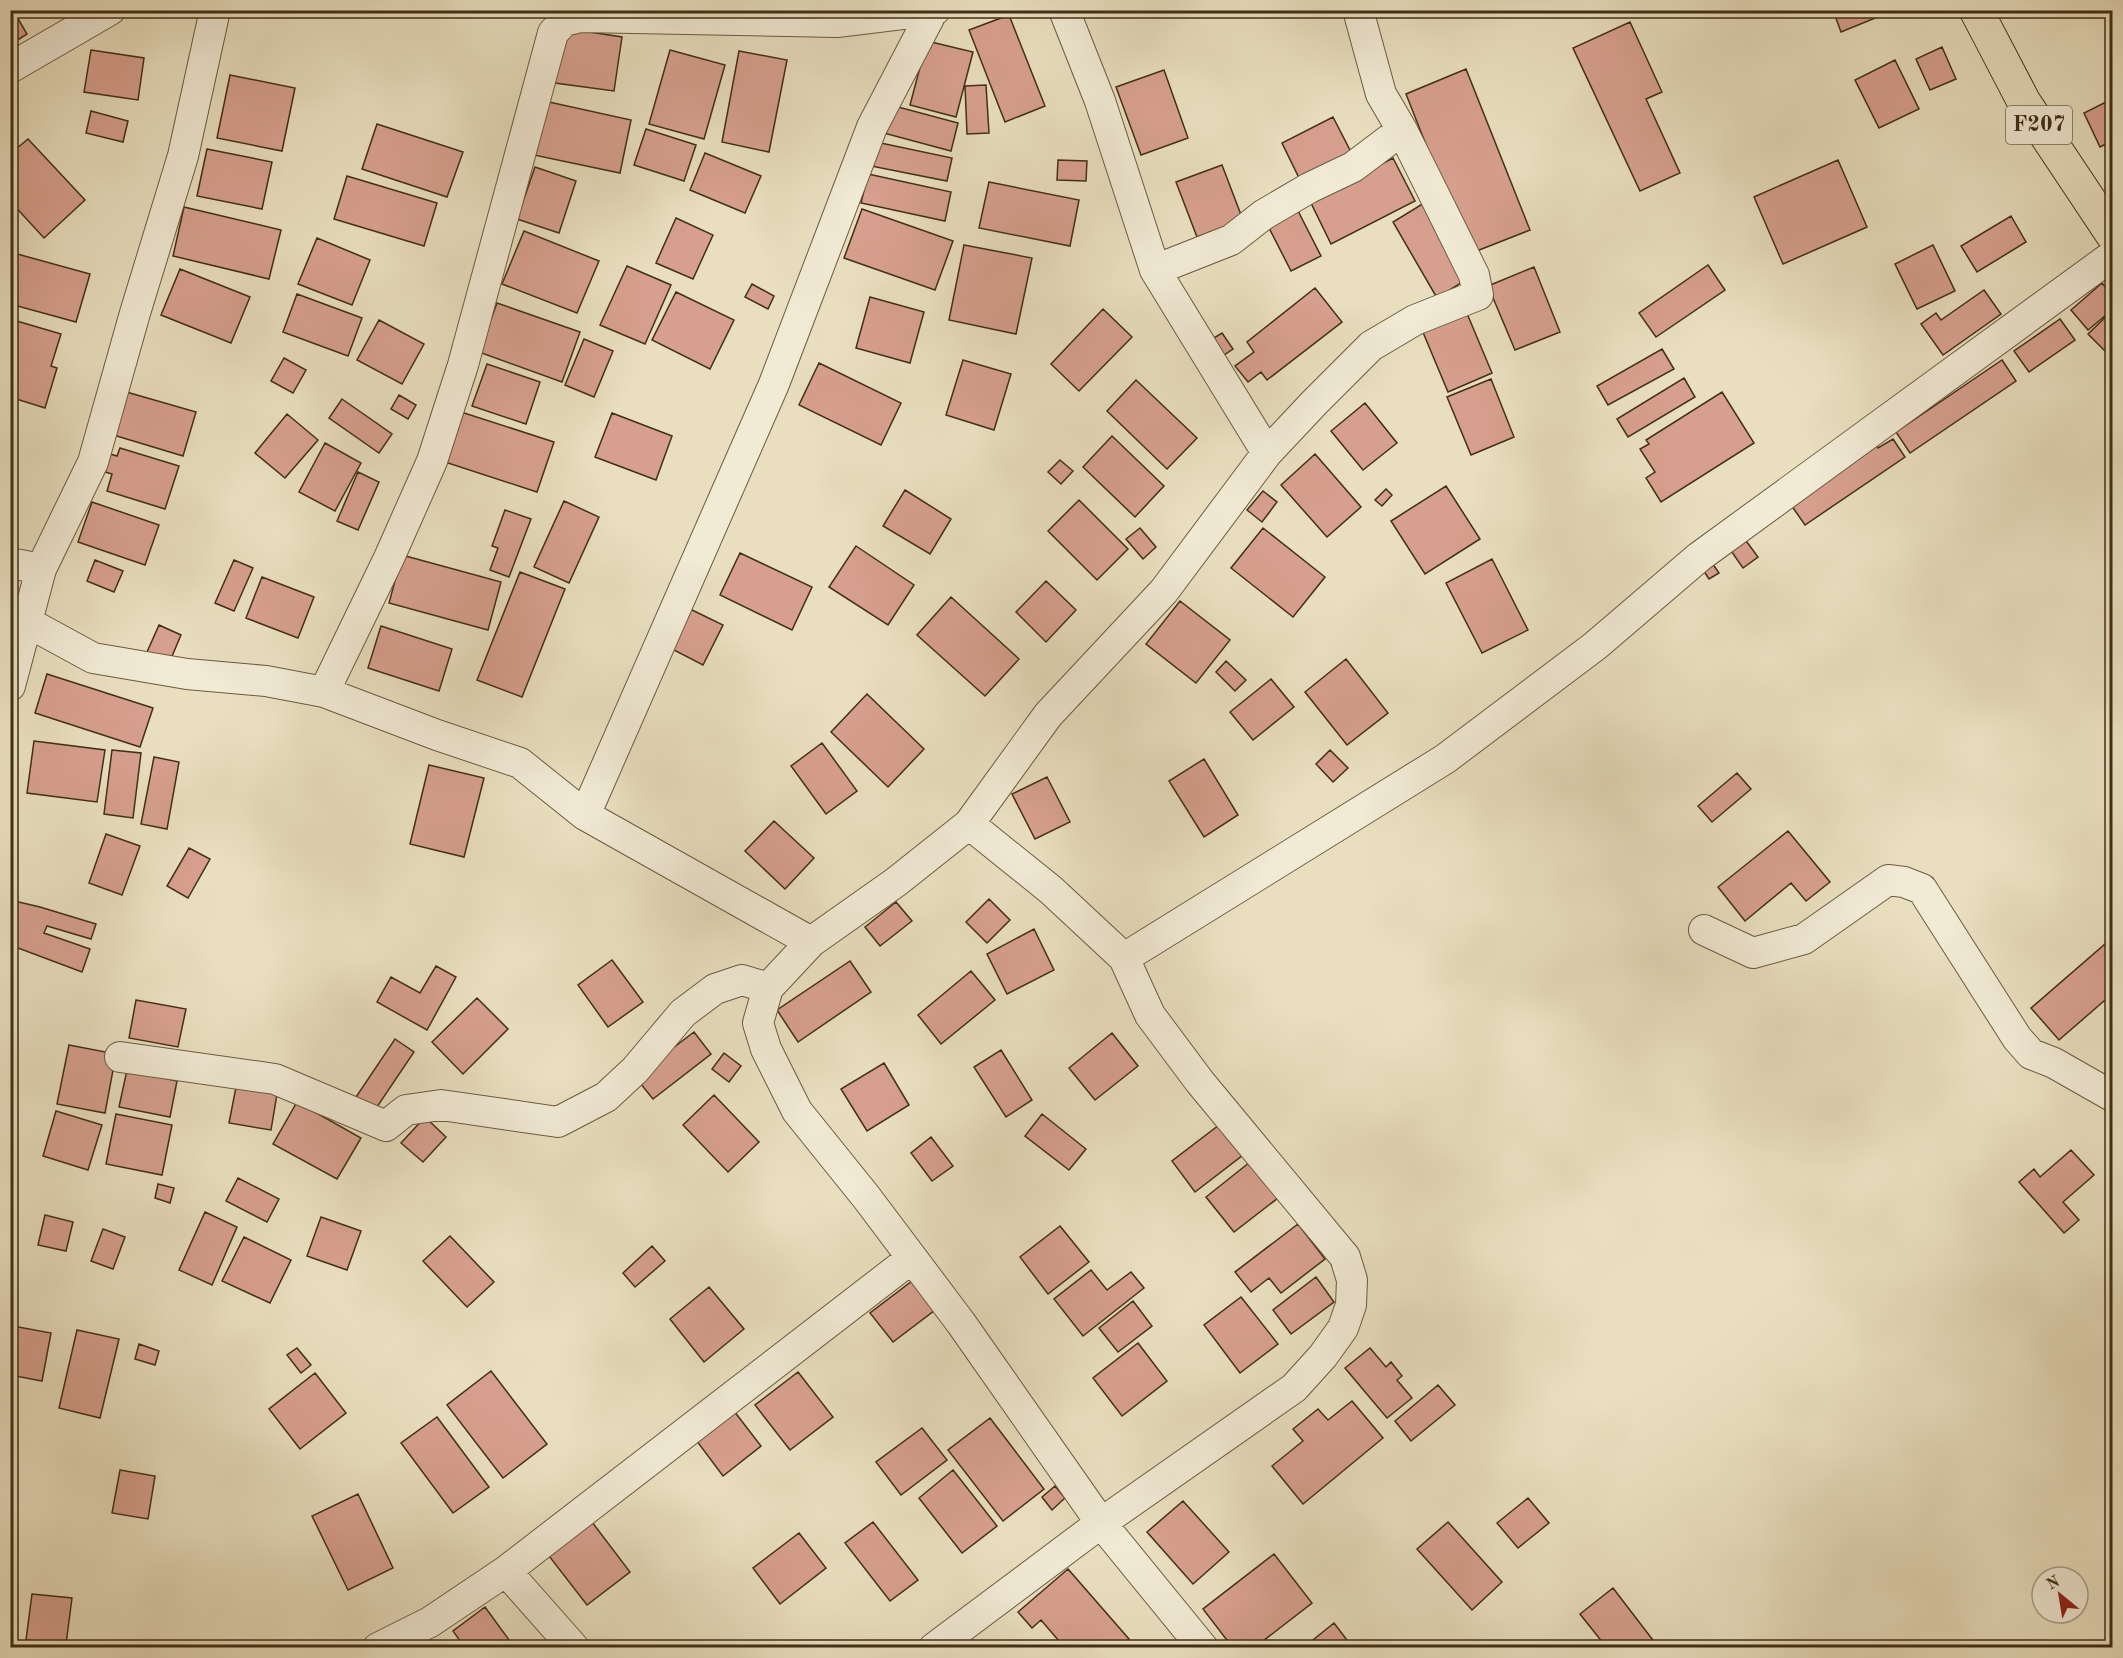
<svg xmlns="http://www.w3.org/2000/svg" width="2123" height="1658" font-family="'Old Standard TT',serif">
<rect width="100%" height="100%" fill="#e9dfbf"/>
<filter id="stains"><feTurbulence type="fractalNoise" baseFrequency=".00333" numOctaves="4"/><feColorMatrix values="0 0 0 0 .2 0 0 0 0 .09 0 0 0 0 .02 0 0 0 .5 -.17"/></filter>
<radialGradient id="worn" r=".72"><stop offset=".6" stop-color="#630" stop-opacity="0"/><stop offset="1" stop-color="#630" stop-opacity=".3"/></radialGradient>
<path fill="#d7a08e" stroke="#412f16" stroke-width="1.5" d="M 10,10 L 13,10 L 27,34 L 10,45 Z
M 1833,10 L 1890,10 L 1890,12 L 1841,32 Z
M 1009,15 L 1045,106 L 1005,122 L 969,30 Z
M 1630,22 L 1662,92 L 1646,99 L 1680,173 L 1640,191 L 1573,48 Z
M 563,28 L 622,37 L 614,91 L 555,83 Z
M 927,41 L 973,52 L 956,117 L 910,105 Z
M 1942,47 L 1956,79 L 1930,90 L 1916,59 Z
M 91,50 L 144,58 L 138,100 L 84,92 Z
M 670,50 L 725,65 L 704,139 L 649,124 Z
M 739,51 L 787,60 L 769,152 L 722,142 Z
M 1895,60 L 1919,109 L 1879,128 L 1855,80 Z
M 1466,69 L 1530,230 L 1469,254 L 1406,94 Z
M 1164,70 L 1188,138 L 1141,155 L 1116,87 Z
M 230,75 L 295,88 L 282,151 L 217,138 Z
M 986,85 L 989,133 L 967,134 L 965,86 Z
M 2112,99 L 2112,141 L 2100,147 L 2084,113 Z
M 540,100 L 631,120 L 620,173 L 529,154 Z
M 887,104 L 958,123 L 951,151 L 880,132 Z
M 91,111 L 128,121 L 123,142 L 86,133 Z
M 1333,117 L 1353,156 L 1301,182 L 1282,143 Z
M 377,124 L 463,152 L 447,197 L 362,169 Z
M 646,129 L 696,145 L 684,181 L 634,165 Z
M 28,139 L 85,200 L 44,238 L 10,201 L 10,154 Z
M 876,142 L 952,158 L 947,181 L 871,166 Z
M 207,149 L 272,162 L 262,209 L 197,196 Z
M 705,153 L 761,176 L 745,213 L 690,190 Z
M 1393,158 L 1415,201 L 1331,244 L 1310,201 Z
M 1058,160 L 1087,161 L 1086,181 L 1057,180 Z
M 1838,160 L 1867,227 L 1783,264 L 1754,197 Z
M 1222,165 L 1243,220 L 1197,237 L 1176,182 Z
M 535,167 L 576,181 L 559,233 L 517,219 Z
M 868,174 L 951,192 L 945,221 L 861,203 Z
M 347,176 L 437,203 L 424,246 L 334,219 Z
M 989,182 L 1079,200 L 1070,246 L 979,228 Z
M 1424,203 L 1469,278 L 1437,298 L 1393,222 Z
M 1295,205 L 1321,256 L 1291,271 L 1265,220 Z
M 184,207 L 281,230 L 269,279 L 173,256 Z
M 862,209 L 953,241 L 935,290 L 844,258 Z
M 2011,216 L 2026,242 L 1977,272 L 1961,246 Z
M 676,218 L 713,235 L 693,279 L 656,263 Z
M 524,231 L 599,261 L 577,313 L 502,284 Z
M 317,238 L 370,260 L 352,305 L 298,284 Z
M 964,245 L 1032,258 L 1016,334 L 949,320 Z
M 1933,245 L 1955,291 L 1917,309 L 1895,264 Z
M 10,252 L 90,274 L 76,322 L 10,304 Z
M 1708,265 L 1725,290 L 1656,337 L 1639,313 Z
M 627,266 L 671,285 L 645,344 L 600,325 Z
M 1534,267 L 1560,332 L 1515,350 L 1488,286 Z
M 180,269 L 250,297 L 231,343 L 161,315 Z
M 2102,283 L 2112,295 L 2112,310 L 2088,330 L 2071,310 Z
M 752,284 L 774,296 L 768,309 L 745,297 Z
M 1315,288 L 1342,322 L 1267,380 L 1261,372 L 1248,382 L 1235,366 L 1254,352 L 1247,342 Z
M 1984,290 L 2001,314 L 1943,355 L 1921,324 L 1936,313 L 1941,320 Z
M 676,292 L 734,320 L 710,369 L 652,340 Z
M 297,294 L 362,318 L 348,356 L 283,332 Z
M 870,297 L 924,312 L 910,363 L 856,348 Z
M 497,303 L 580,332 L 562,382 L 479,352 Z
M 1103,309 L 1132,337 L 1079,391 L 1051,364 Z
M 1466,311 L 1492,373 L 1448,392 L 1422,330 Z
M 2112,311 L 2112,358 L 2088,334 Z
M 10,319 L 61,334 L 51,366 L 57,368 L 45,408 L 10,397 Z
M 2060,319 L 2075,340 L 2029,372 L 2014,351 Z
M 379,320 L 424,344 L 402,384 L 357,360 Z
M 1222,333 L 1233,349 L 1215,361 L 1204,344 Z
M 584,339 L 613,351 L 594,397 L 565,385 Z
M 1662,349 L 1674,369 L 1608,405 L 1597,386 Z
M 284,358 L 306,370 L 293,393 L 271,381 Z
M 963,360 L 1011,374 L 994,430 L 946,415 Z
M 2002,360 L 2016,381 L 1910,453 L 1896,432 Z
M 819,363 L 901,403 L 881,445 L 799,405 Z
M 487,364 L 540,382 L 526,424 L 472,406 Z
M 1684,378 L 1695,397 L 1628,437 L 1617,419 Z
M 1491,379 L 1514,437 L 1471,455 L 1447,397 Z
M 1136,380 L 1197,438 L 1167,469 L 1107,411 Z
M 123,391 L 196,412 L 183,456 L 110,434 Z
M 1722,392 L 1754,443 L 1661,502 L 1646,478 L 1655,472 L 1640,449 L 1649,444 L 1646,440 Z
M 399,395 L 416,405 L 408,419 L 391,409 Z
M 342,399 L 392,434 L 379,453 L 329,418 Z
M 1365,403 L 1397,443 L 1363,470 L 1331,431 Z
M 461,412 L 554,442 L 537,492 L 445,462 Z
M 612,413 L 672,436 L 656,480 L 595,457 Z
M 287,414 L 318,440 L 285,478 L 255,453 Z
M 1112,436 L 1164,486 L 1135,517 L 1083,467 Z
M 1893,439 L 1905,457 L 1805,525 L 1789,502 L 1876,444 L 1878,448 Z
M 325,443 L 361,463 L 335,511 L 299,492 Z
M 120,448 L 179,466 L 165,509 L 107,491 L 112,474 L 105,472 L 110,454 L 117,456 Z
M 1315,454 L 1361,507 L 1327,537 L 1281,485 Z
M 1060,460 L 1073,471 L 1061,484 L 1048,472 Z
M 358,472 L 379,482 L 358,530 L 337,521 Z
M 1446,486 L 1480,539 L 1425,574 L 1391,521 Z
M 1386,489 L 1392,495 L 1382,506 L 1375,500 Z
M 905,490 L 951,519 L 930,554 L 883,526 Z
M 1263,491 L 1277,502 L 1262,522 L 1247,510 Z
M 1079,500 L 1128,549 L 1097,580 L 1048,531 Z
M 564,501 L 599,517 L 569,583 L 534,567 Z
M 92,502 L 159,525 L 145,565 L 78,542 Z
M 505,510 L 531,519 L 509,577 L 490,570 L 498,548 L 492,546 Z
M 1140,528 L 1156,547 L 1143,559 L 1126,539 Z
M 1263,528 L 1325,577 L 1293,617 L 1231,568 Z
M 1744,538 L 1758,557 L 1743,568 L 1729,548 Z
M 856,546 L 914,585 L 888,625 L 829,587 Z
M 740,553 L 812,587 L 792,630 L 720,595 Z
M 402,555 L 501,582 L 488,630 L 389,603 Z
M 1492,559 L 1528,630 L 1482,653 L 1446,583 Z
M 95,560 L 123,571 L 114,592 L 87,581 Z
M 234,560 L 253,568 L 234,611 L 215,603 Z
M 1710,560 L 1719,573 L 1709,579 L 1701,567 Z
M 520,572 L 565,589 L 522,697 L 477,680 Z
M 262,577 L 314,597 L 298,638 L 246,618 Z
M 1046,581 L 1076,610 L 1046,642 L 1016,612 Z
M 951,597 L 1019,659 L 985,696 L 917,635 Z
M 1180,601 L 1230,640 L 1196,683 L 1146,644 Z
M 688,608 L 723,625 L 703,665 L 668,647 Z
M 159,625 L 181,635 L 170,661 L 147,652 Z
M 381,626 L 452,649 L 439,691 L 368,668 Z
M 1346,659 L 1388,713 L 1347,745 L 1305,692 Z
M 1226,661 L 1246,680 L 1235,691 L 1216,672 Z
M 47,674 L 153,708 L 140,747 L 35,713 Z
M 1271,679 L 1294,707 L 1253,740 L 1230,712 Z
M 867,694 L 924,749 L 888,787 L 831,732 Z
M 34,741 L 105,750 L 97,802 L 27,793 Z
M 822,743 L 857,791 L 826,814 L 791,766 Z
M 112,750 L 141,753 L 133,818 L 104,814 Z
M 1330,750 L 1348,768 L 1333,782 L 1316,764 Z
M 154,757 L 179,762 L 167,829 L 141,824 Z
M 1204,759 L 1238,815 L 1204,837 L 1169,781 Z
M 429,765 L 484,778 L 464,857 L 410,844 Z
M 1737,773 L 1751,789 L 1712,822 L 1698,806 Z
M 1047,777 L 1070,822 L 1035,839 L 1012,794 Z
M 774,821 L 814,858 L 785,889 L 745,851 Z
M 1788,831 L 1830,882 L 1806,901 L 1791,883 L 1745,921 L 1718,887 Z
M 106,834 L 140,846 L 122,895 L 89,883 Z
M 189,848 L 210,859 L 188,898 L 167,886 Z
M 989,899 L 1010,920 L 987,943 L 966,922 Z
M 10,900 L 40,907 L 96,924 L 91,939 L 47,926 L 44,933 L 90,949 L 82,972 L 10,945 Z
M 896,902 L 912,921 L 880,946 L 865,927 Z
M 1034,929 L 1054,970 L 1007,994 L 987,954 Z
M 2112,938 L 2112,994 L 2059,1040 L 2031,1008 Z
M 612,960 L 643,1002 L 608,1027 L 578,985 Z
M 850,961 L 871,992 L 798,1042 L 777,1010 Z
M 436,966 L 456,977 L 427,1030 L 377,1002 L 391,977 L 420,993 Z
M 971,971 L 995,1000 L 941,1044 L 918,1015 Z
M 477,998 L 508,1029 L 463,1074 L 432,1042 Z
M 136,1000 L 186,1009 L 178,1047 L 129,1038 Z
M 694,1032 L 711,1054 L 653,1099 L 635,1077 Z
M 1112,1033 L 1138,1066 L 1095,1100 L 1069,1068 Z
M 395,1039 L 414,1052 L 375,1110 L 356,1097 Z
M 69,1045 L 116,1054 L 105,1113 L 57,1104 Z
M 1001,1050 L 1032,1100 L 1006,1117 L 974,1067 Z
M 724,1053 L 741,1066 L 729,1082 L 712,1069 Z
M 884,1063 L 909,1105 L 867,1131 L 841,1089 Z
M 127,1070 L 177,1081 L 170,1117 L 119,1107 Z
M 236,1087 L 277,1094 L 271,1130 L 229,1123 Z
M 714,1095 L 759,1142 L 728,1172 L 683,1125 Z
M 297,1102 L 361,1138 L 337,1179 L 273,1144 Z
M 56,1111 L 102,1125 L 88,1170 L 43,1156 Z
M 116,1114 L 172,1125 L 162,1175 L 106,1164 Z
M 1042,1114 L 1086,1149 L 1069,1170 L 1025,1136 Z
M 425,1117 L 446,1137 L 423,1162 L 401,1143 Z
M 1219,1125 L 1243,1155 L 1195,1192 L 1172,1161 Z
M 931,1137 L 953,1166 L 932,1181 L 911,1153 Z
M 2071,1150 L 2094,1175 L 2063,1202 L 2079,1220 L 2064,1233 L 2019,1182 L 2034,1169 L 2040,1177 Z
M 1250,1162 L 1278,1198 L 1234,1232 L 1206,1197 Z
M 238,1178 L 279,1199 L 267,1222 L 226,1201 Z
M 158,1184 L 174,1188 L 170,1203 L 155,1198 Z
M 205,1212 L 237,1227 L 212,1285 L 179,1270 Z
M 45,1215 L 73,1222 L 66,1251 L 38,1245 Z
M 321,1217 L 361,1231 L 347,1270 L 307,1256 Z
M 1298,1224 L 1325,1259 L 1281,1293 L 1269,1278 L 1251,1292 L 1235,1272 Z
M 1060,1226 L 1089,1262 L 1048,1294 L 1020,1257 Z
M 103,1229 L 125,1237 L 113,1269 L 91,1261 Z
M 450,1236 L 494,1282 L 467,1307 L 423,1261 Z
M 244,1237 L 291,1260 L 270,1303 L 222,1281 Z
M 652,1246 L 665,1261 L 635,1287 L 623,1273 Z
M 1091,1270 L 1107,1290 L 1131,1272 L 1144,1288 L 1083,1336 L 1054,1299 Z
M 1316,1277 L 1334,1302 L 1291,1334 L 1273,1310 Z
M 916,1278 L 939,1307 L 893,1342 L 870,1313 Z
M 709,1287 L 744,1329 L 704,1362 L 670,1319 Z
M 1241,1297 L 1278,1344 L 1240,1373 L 1204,1325 Z
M 1133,1301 L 1152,1326 L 1118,1352 L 1099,1328 Z
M 13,1326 L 51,1333 L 42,1381 L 10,1375 L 10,1340 Z
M 77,1330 L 119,1339 L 100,1418 L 59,1408 Z
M 1138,1343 L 1167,1381 L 1122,1416 L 1093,1378 Z
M 139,1344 L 159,1351 L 155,1365 L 135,1359 Z
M 297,1348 L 311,1365 L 301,1373 L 287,1355 Z
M 1370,1348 L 1386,1367 L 1391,1362 L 1402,1376 L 1397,1380 L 1412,1398 L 1387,1418 L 1345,1368 Z
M 491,1371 L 547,1444 L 503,1478 L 447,1405 Z
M 798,1372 L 833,1417 L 790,1450 L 755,1405 Z
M 315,1373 L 346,1413 L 300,1449 L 269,1409 Z
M 1438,1385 L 1455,1405 L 1411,1441 L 1395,1421 Z
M 1352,1401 L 1383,1438 L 1303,1504 L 1272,1466 L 1303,1441 L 1293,1429 L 1318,1409 L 1328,1420 Z
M 734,1411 L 761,1446 L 723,1476 L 696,1440 Z
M 437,1417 L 489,1487 L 453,1513 L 401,1443 Z
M 990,1418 L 1044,1489 L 1003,1521 L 948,1450 Z
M 922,1428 L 947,1460 L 901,1495 L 876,1462 Z
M 120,1470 L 155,1476 L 148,1519 L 112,1513 Z
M 953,1470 L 997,1526 L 962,1553 L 919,1498 Z
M 10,1474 L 16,1522 L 10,1522 Z
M 1055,1486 L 1065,1498 L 1052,1510 L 1042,1497 Z
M 358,1494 L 393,1568 L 348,1590 L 312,1516 Z
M 1528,1498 L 1549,1523 L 1518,1548 L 1497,1523 Z
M 1183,1501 L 1229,1552 L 1193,1584 L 1147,1532 Z
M 592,1522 L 630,1572 L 587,1605 L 549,1556 Z
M 873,1522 L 918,1580 L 890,1601 L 845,1543 Z
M 1448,1522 L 1502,1582 L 1472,1610 L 1417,1549 Z
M 799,1533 L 826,1568 L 780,1604 L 753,1568 Z
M 1274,1554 L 1312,1603 L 1254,1648 L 1233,1648 L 1203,1609 Z
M 1068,1569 L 1129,1639 L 1119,1648 L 1065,1648 L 1041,1620 L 1032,1628 L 1018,1612 Z
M 1613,1588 L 1659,1648 L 1607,1648 L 1580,1614 Z
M 32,1594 L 72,1598 L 66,1644 L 26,1640 Z
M 485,1607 L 515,1648 L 465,1648 L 453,1631 Z
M 1334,1623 L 1353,1648 L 1303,1648 Z"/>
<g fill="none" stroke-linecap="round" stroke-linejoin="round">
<g stroke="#6b5b40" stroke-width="32">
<path id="minor" d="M 1064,10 L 1100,101 L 1155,270 L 1267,453
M 10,68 L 110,10
M 1155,270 L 1231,240 L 1263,215 L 1309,188 L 1353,167 L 1402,130
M 10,563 L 41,569
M 27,622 L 93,658 L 187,674 L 266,681 L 324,692 L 437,735 L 520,763 L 585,815 L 811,942
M 10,686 L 41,569 L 93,462 L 135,313 L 183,156 L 215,10
M 324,692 L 389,558 L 432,461 L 463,365 L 553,33 L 564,21 L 581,17 L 837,22 L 935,10
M 585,815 L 774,384 L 872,127 L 932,12
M 1704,930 L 1753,953 L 1804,939 L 1888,880 L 1904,882 L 1922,889 L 2017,1038 L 2031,1054 L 2054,1063 L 2112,1096
M 1124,958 L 1445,759 L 1595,646 L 1699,557 L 2112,256
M 120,1057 L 275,1079 L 386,1126 L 406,1110 L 441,1105 L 558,1122 L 606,1097 L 635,1070 L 683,1013 L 715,989 L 742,980 L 768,988
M 506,1571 L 574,1648
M 378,1648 L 430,1622 L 506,1571 L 912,1258
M 934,1648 L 1101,1523 L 1294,1388 L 1323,1356 L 1343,1328 L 1351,1305 L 1352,1280 L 1345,1257 L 1200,1082 L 1150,1015 L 1124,958 L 1051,890 L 969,824
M 1203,1648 L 1101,1523 L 961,1323 L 867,1198 L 797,1111 L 766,1049 L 758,1023 L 768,988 L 811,942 L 896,882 L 969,824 L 1048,715 L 1164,591 L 1267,453 L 1314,403 L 1371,346 L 1415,320 L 1478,295 L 1474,275 L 1402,130 L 1381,94 L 1358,10"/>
</g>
<g stroke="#412f16" stroke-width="35">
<path id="major" d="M 1976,10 L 2024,102 L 2112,234"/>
</g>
<use href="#minor" stroke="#f1ead5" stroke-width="30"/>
<use href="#major" stroke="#e9dfbf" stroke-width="33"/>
</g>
<g text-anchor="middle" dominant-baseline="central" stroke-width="4.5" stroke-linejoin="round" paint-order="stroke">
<rect fill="#f1ead5" stroke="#76674f" stroke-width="1.5" x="2006" y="106" width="66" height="38" rx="4.5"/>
<g font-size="22" font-weight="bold" fill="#412f16">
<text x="2039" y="125">F207</text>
</g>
</g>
<rect width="2123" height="1658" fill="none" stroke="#e9dfbf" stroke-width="36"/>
<rect x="12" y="12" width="2099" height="1634" fill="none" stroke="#412f16" stroke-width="3"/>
<rect x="18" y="18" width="2087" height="1622" fill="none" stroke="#412f16" stroke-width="1.5"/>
<g transform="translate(2060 1595) rotate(330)"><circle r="28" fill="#f1ead5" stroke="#ab9f89" stroke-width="1.5"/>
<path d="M0-4.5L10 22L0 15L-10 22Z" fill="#8f2418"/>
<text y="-9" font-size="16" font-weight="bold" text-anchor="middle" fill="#412f16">N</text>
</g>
<rect width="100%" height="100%" filter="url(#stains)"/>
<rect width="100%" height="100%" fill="url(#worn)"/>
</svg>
